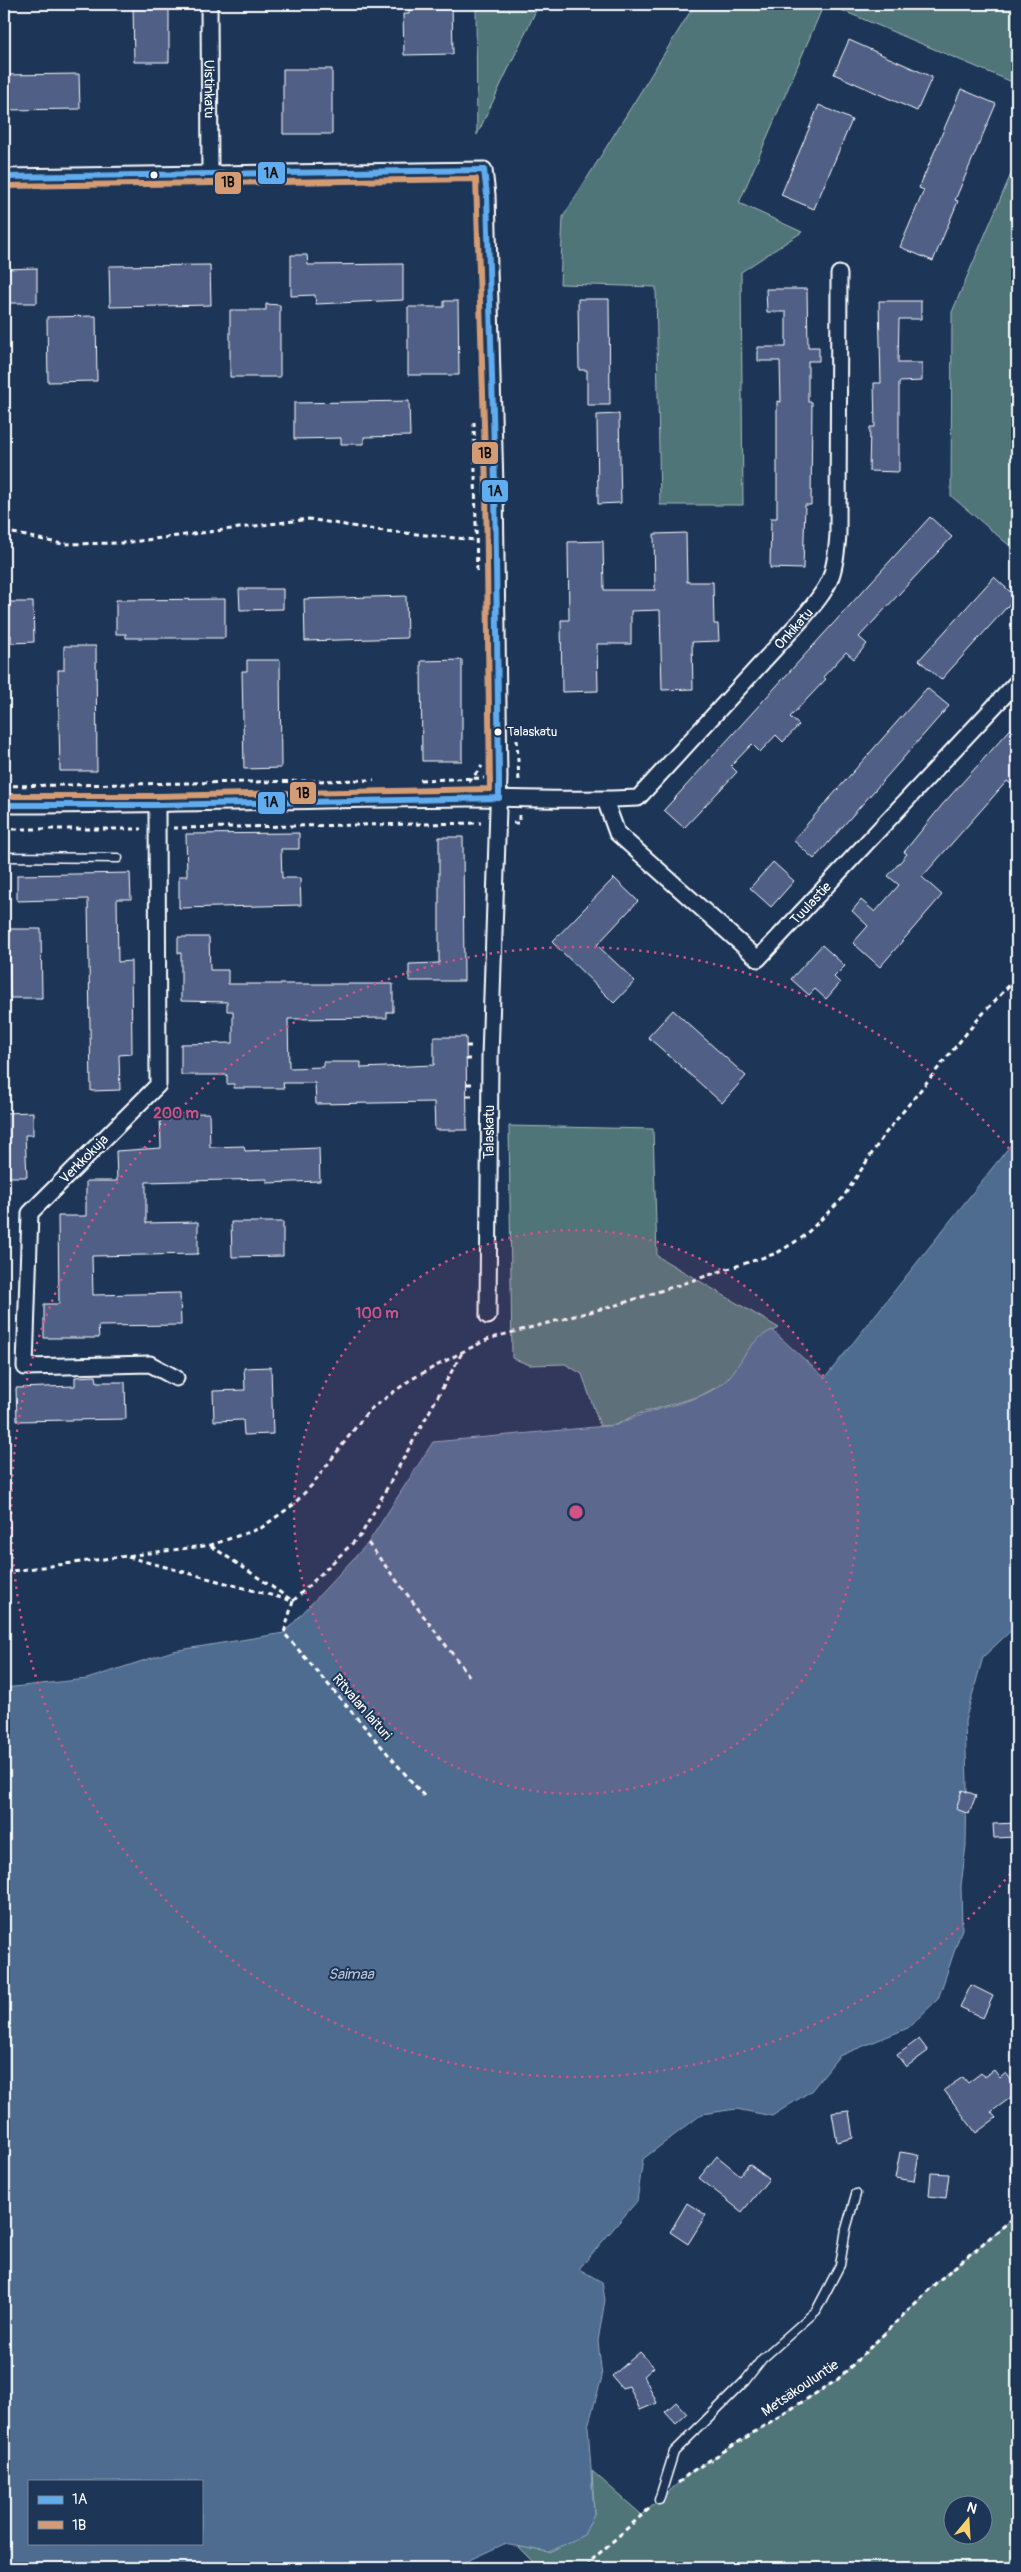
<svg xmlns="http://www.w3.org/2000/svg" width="1021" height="2572" font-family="Pangolin,sans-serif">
<rect width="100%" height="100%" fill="#1d3557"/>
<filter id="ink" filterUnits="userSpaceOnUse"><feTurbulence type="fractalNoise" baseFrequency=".02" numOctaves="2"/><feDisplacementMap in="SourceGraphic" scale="10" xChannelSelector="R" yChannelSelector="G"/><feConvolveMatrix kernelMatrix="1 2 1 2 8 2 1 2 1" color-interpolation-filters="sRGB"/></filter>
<g filter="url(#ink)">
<path fill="#4f7578" stroke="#a7babc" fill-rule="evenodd" d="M 476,4 L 539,4 L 477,135 Z
M 695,4 L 824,4 L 739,203 L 802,232 L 741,272 L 743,505 L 660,505 L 656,287 L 560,284 L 563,217 Z
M 827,4 L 1017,4 L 1017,84 Z
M 1017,160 L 1017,552 L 951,496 L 952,312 Z
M 509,1126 L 653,1129 L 657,1256 L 779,1328 L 755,1342 L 738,1368 L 724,1383 L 700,1396 L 635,1415 L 616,1425 L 600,1426 L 582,1374 L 565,1364 L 530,1365 L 512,1358 Z
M 1017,2215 L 1017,2568 L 539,2568 L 517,2546 L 549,2552 L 594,2514 L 592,2471 L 642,2515 L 691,2472 L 837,2380 L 938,2281 ZM 954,2504 L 984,2504 L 984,2534 L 954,2534 Z"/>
<path fill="#4d6c90" stroke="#94a7bc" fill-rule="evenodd" d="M 1017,1137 L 1017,1625 L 983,1657 L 965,1721 L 967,1782 L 966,1845 L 961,1886 L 962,1929 L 938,1999 L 908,2028 L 839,2056 L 811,2091 L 772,2116 L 736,2109 L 702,2114 L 643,2159 L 637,2201 L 579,2269 L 602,2282 L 605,2300 L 598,2341 L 602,2377 L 588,2426 L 594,2514 L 584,2535 L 549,2552 L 504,2544 L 452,2568 L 4,2568 L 4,1688 L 87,1679 L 173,1651 L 284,1633 L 368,1543 L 433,1442 L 617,1425 C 648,1408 698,1404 723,1383 C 737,1372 743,1352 756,1341 C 761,1336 767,1333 772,1330 L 825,1378 ZM 29,2481 L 201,2481 L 201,2543 L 29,2543 Z"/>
<path fill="#505f86" stroke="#fff" d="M 133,4 L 169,4 L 169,62 L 134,62 Z
M 409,4 L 452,4 L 453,54 L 404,55 L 403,14 L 409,14 Z
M 849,40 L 932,77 L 917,111 L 834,74 Z
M 283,69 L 332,69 L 332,134 L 283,134 Z
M 79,74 L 80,109 L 4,110 L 4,75 Z
M 961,89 L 996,104 L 955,200 L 958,201 L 933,261 L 900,247 L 924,190 L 919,188 Z
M 819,105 L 852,120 L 814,209 L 781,195 Z
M 291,255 L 307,255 L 308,265 L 403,264 L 403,300 L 316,304 L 315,295 L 291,296 Z
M 210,265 L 211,305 L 110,307 L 109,266 Z
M 37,268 L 37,303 L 4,303 L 4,269 Z
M 766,289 L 807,289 L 808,347 L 819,347 L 819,361 L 808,361 L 808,402 L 812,402 L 811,505 L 805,505 L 803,569 L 770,568 L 771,518 L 777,518 L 777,401 L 781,402 L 780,361 L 758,361 L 758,347 L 786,347 L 786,312 L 767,312 Z
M 578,299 L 609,299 L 610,405 L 587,405 L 587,370 L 579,370 Z
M 444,301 L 458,301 L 459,375 L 408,375 L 408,307 L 444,307 Z
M 879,301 L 921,301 L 921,319 L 899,319 L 898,363 L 922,363 L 922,381 L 899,382 L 899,472 L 869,471 L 870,427 L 875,427 L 874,383 L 881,383 Z
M 266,304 L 280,305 L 280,377 L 230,377 L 230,310 L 266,310 Z
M 96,316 L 97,381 L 48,382 L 47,317 Z
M 409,401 L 410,436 L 364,437 L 364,444 L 341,444 L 341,438 L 294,439 L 294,403 Z
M 619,414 L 621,503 L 598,504 L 597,415 Z
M 930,517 L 952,537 L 859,637 L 867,644 L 854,659 L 846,652 L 823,677 L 826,679 L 790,717 L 799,725 L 783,742 L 776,735 L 760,752 L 752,744 L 731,766 L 737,772 L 684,828 L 664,810 Z
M 686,533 L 687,582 L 713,582 L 714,624 L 718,624 L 719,641 L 692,642 L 693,689 L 662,690 L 660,610 L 631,611 L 631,644 L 597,644 L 598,691 L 562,692 L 561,620 L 569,620 L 568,542 L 603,541 L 604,590 L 655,590 L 654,534 Z
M 994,577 L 1016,597 L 941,680 L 919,660 Z
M 239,589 L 283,589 L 283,609 L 240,610 Z
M 406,596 L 407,638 L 305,641 L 304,599 Z
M 225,599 L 225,638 L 126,638 L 126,634 L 116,634 L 116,600 Z
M 4,602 L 33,602 L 34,642 L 11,643 L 11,635 L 4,635 Z
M 64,646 L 96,646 L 97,771 L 60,771 L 58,670 L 64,670 Z
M 247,660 L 280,660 L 281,768 L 244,769 L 242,671 L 247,671 Z
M 462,660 L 462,761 L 422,761 L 421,661 Z
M 927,688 L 949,706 L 814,859 L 793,840 Z
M 1017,722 L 1017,777 L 1011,784 L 1007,781 L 922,877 L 942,895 L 880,967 L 853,943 L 868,926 L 852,911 L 861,900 L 875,912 L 899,885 L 888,876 L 907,854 L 904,852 L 942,805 Z
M 299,833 L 299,849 L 281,849 L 282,878 L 300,878 L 301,905 L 179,908 L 179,876 L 187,876 L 186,834 Z
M 439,837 L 463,837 L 464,981 L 409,981 L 409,964 L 439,963 Z
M 773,862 L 794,881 L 771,907 L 750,888 Z
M 130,873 L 131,899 L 117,899 L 118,962 L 131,961 L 132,1054 L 119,1055 L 120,1090 L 91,1091 L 88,899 L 17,901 L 17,875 Z
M 614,878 L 638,901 L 597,945 L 635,981 L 614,1003 L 552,942 Z
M 9,929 L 41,929 L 42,998 L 10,998 Z
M 178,937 L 209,937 L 210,970 L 228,970 L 228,984 L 393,984 L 393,1012 L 387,1012 L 387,1018 L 288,1019 L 289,1068 L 323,1067 L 323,1062 L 361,1062 L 361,1068 L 434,1065 L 434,1037 L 466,1037 L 467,1130 L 435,1130 L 434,1102 L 316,1104 L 315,1083 L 283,1083 L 284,1088 L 234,1088 L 234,1084 L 227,1084 L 227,1075 L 181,1075 L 181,1044 L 233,1043 L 233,1011 L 227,1011 L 227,1002 L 181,1001 L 181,953 L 178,953 Z
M 822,945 L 845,966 L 834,977 L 840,983 L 826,999 L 815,989 L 809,995 L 791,979 Z
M 673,1010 L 746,1076 L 722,1103 L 648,1037 Z
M 33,1112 L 33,1135 L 25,1135 L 27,1177 L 4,1177 L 4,1113 Z
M 209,1113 L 210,1147 L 244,1146 L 245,1151 L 319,1148 L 320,1181 L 267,1183 L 267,1179 L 146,1182 L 146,1223 L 198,1222 L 198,1254 L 92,1256 L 93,1295 L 180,1293 L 181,1325 L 98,1326 L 99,1338 L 44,1338 L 44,1304 L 59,1304 L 58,1216 L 86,1216 L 86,1181 L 117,1181 L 116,1151 L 161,1148 L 160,1114 Z
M 231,1222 L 283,1222 L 283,1256 L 232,1257 Z
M 271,1367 L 273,1434 L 244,1435 L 243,1420 L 214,1421 L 213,1391 L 245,1390 L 244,1368 Z
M 96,1376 L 97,1382 L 125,1382 L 126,1419 L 17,1421 L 16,1388 L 75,1386 L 75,1377 Z
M 962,1790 L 976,1795 L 969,1814 L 956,1809 Z
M 1017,1823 L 1017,1837 L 994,1838 L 993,1824 Z
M 971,1985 L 993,1996 L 983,2018 L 960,2007 Z
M 919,2039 L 928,2051 L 906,2067 L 897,2055 Z
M 994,2070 L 1000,2078 L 1006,2073 L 1017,2088 L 1017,2093 L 991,2112 L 996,2118 L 976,2133 L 944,2090 L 963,2077 L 968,2083 L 981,2073 L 984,2077 Z
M 849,2111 L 853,2138 L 837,2142 L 832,2113 Z
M 900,2152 L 919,2155 L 914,2181 L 895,2178 Z
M 717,2156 L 740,2175 L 749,2164 L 769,2179 L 742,2212 L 699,2178 Z
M 931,2173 L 949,2174 L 946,2198 L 929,2196 Z
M 687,2203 L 706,2215 L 688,2244 L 670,2232 Z
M 640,2352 L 654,2367 L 644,2376 L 657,2403 L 640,2410 L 629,2386 L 622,2388 L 612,2376 Z
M 676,2402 L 687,2414 L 676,2424 L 665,2412 Z"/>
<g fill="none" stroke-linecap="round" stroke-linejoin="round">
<g stroke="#fff" stroke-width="11">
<path id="service" d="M 4,857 L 118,858
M 1017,2143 L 1015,2166 L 1017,2177
M 659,2500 L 674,2452 L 745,2381 L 762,2359 L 816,2311 L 840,2265 L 846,2229 L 856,2194"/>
</g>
<g stroke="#fff" stroke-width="19">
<g id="minor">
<path id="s1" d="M 209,4 L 210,174"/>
<path d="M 4,177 L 484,170 L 487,195 L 495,486 L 499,777 L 490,1058 L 488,1316"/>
<path id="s2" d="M 605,800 L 617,833 L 758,959 L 1017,682"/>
<path id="s3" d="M 4,805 C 159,805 313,799 468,798 C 525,798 581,801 638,798 L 802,619 C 830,586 835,578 838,534 L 839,274"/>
<path d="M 157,805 L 158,1085 L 30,1213 L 25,1367 L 150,1364 L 176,1378"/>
</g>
</g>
<path stroke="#fff" stroke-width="3" stroke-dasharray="5 4" stroke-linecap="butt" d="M 474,422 L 477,575
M 4,531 L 62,544 L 123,543 L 309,519 L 375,530 L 476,540
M 517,739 L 519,782
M 420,780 L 484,778
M 469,782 L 482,766
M 4,786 L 374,780
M 513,823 L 519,823 L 519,814
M 173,828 L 481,823
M 4,829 L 141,829
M 466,1046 L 475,1046
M 466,1059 L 474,1059
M 467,1084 L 474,1084
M 467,1096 L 474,1096
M 368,1543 L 470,1677
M 211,1546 L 293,1601 L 361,1535 L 463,1351
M 128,1557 L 293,1601 L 284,1633 L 424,1796
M 4,1572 L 211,1545 L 261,1528 L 293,1505 L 312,1485 L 368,1411 L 410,1380 L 464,1351 L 491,1338 L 620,1304 L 777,1253 L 803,1237 L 842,1199 L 884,1135 L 978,1019 L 1017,977
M 678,2483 L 691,2472 L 837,2380 L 938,2281 L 1017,2215
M 587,2568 L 594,2558 L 651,2507"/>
<use href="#service" stroke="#1d3557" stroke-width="8"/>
<use href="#minor" stroke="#1d3557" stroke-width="15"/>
<g stroke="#1d3557" stroke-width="10">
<path id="bus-1" d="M 4,177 L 484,170 L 487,195 L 495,486 L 499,777 L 499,798 L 157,805 L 4,805"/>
</g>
<g stroke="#1d3557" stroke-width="10">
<path id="bus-2" d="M 4,796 L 157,796 L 490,789 L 486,486 L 476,179 L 4,186"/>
</g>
<use href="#bus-1" stroke="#60acee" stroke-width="6"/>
<use href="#bus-2" stroke="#d39c74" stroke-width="6"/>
</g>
</g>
<circle cx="576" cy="1512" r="282" fill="#d15284" fill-opacity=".12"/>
<g fill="none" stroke="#d15284" stroke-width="2.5" stroke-dasharray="2.5 5">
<circle cx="576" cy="1512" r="282"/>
<path d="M1015 1868A565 565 0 1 1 1015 1156"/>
</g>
<g fill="#fff" stroke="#1d3557" stroke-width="2">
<circle cx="154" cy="175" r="4.5"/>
<circle cx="498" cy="732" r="4.5"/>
</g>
<g text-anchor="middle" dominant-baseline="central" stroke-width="4" stroke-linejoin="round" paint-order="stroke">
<g font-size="13" fill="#fff" stroke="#1d3557" text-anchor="start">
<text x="507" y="732">Talaskatu</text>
</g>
<g font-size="14" fill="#fff" stroke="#1d3557">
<text stroke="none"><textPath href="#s1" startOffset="85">Uistinkatu</textPath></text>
<text stroke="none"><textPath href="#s3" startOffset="864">Onkikatu</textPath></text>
<text stroke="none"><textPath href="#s2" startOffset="301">Tuulastie</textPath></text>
<text transform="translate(489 1132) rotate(-90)">Talaskatu</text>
<text transform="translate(84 1159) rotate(-45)">Verkkokuja</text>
<text transform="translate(362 1707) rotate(49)">Ritvalan laituri</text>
<text transform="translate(800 2388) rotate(-34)">Metsäkouluntie</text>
</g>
<g font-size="15" font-style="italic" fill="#b8c4d3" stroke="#1d3557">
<text x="351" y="1974">Saimaa</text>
</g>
</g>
<circle cx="576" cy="1512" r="8" fill="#d15284" stroke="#1d3557" stroke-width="2.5"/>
<g font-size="15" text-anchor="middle" font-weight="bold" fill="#d15284" stroke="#1d3557" stroke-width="4" stroke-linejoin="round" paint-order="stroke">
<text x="176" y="1118">200 m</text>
<text x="377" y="1318">100 m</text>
</g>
<g stroke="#1d3557" stroke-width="2">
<rect x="257" y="161" width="29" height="24" rx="5" fill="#60acee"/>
<rect x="214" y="171" width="28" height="24" rx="5" fill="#d39c74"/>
<rect x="471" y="441" width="28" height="24" rx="5" fill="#d39c74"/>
<rect x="481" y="479" width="28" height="24" rx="5" fill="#60acee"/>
<rect x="289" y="781" width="28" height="24" rx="5" fill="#d39c74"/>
<rect x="257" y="791" width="29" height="24" rx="5" fill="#60acee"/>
</g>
<g font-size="14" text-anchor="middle" font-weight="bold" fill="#111">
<text x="271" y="178">1A</text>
<text x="228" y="187">1B</text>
<text x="485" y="458">1B</text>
<text x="495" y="496">1A</text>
<text x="303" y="798">1B</text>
<text x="271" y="807">1A</text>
</g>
<rect width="1021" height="2572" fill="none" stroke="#1d3557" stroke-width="20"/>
<rect x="10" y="10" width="1001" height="2552" fill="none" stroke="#fff" stroke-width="2" filter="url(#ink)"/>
<rect x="28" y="2480" width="175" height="65" fill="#1d3557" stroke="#77869a"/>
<rect x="38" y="2496" width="25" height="8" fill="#60acee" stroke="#77869a"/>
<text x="72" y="2504" font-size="15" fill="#ffffff">1A</text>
<rect x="38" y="2521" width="25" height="8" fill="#d39c74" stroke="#77869a"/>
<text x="72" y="2530" font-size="15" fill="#ffffff">1B</text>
<g transform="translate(968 2520) rotate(18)"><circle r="24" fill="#1d3557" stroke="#77869a"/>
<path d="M0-4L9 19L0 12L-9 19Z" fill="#ffd166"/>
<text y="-8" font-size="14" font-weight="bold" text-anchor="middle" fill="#ffffff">N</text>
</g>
</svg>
